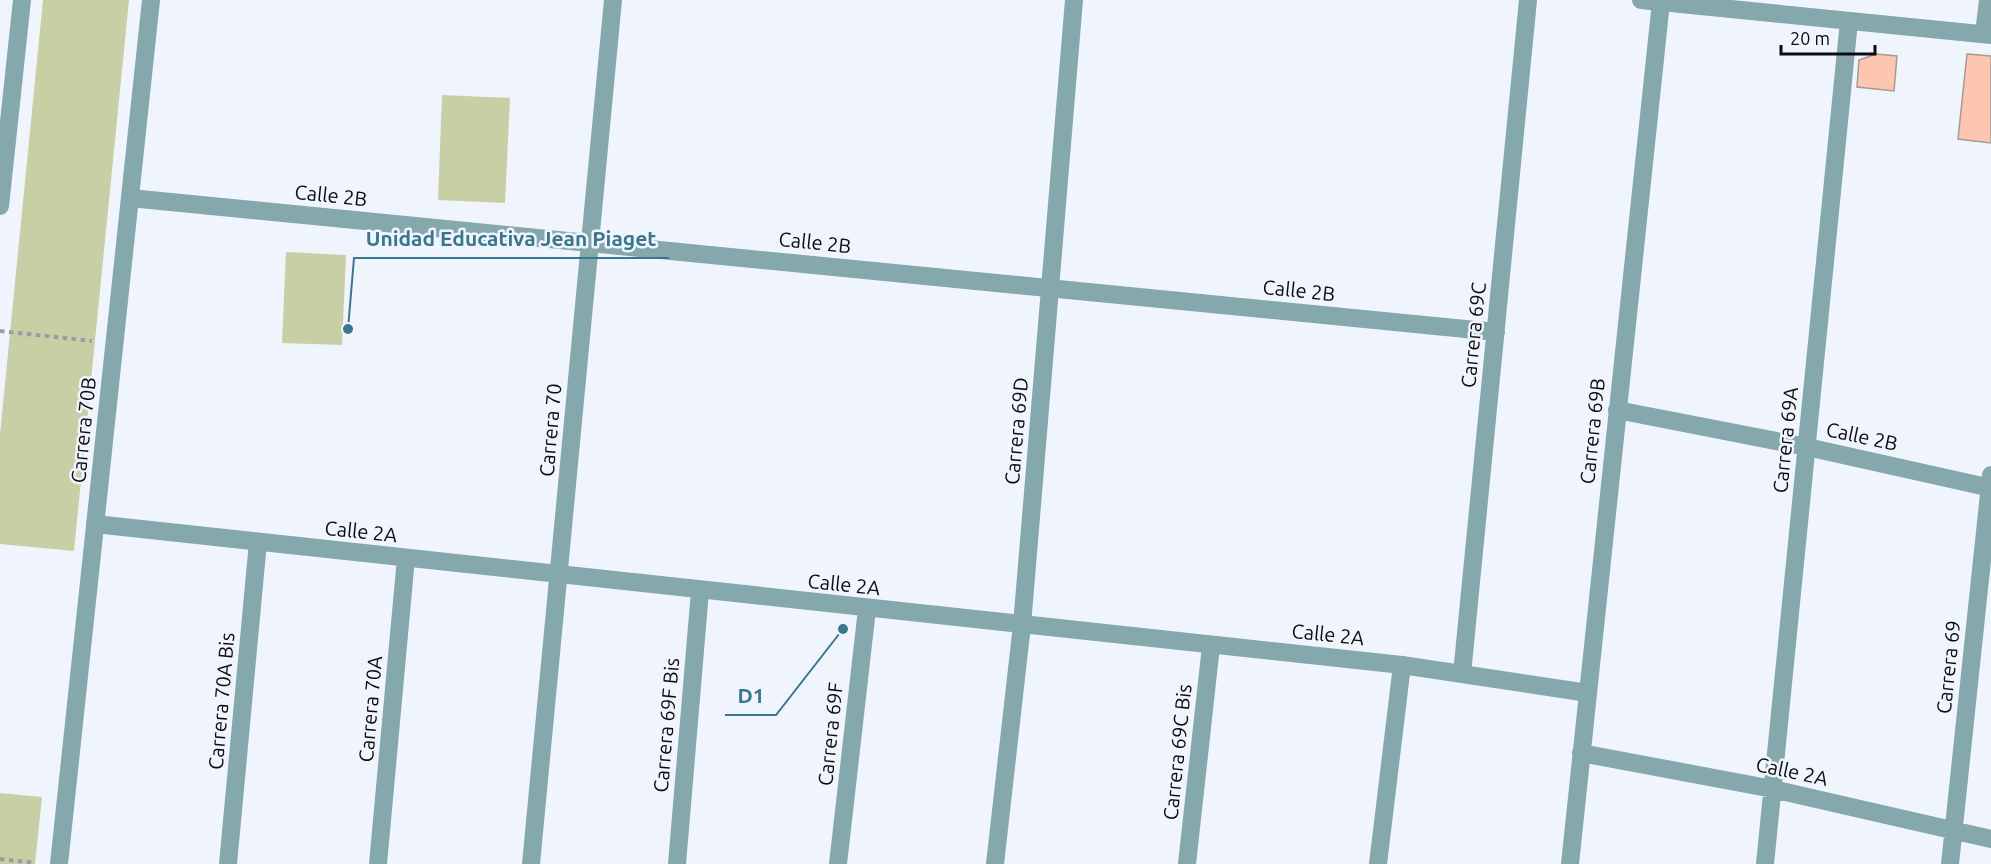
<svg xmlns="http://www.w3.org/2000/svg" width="1991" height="864" font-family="Ubuntu,sans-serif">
<rect width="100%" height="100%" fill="#f0f4fd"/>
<path fill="#c8cfa5" d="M 43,0 L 129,0 L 74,551 L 0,544 L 0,434 Z
M 442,95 L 510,98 L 505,203 L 438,200 Z
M 286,252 L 346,255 L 342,345 L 282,343 Z
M 0,793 L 42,797 L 35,864 L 0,864 Z"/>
<path fill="#fec6b1" stroke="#a49a96" stroke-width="1.5" d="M 1876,54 L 1897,56 L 1894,91 L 1857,87 L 1859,60 Z
M 1967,54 L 1991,56 L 1991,143 L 1958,139 Z"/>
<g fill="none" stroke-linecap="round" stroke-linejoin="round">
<path stroke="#999ca3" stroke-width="4" stroke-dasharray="4.5 4.5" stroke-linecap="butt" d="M 0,331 L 92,341
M 0,859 L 35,863"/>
<path stroke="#84a8ac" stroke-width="18" d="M 1641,0 L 1991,35
M 1984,34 L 1988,0
M 130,198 L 1496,332
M 0,206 L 22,0
M 1617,410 L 1807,447 L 1991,488
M 95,524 L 1402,665 L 1588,693
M 1462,674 L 1528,0
M 1581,753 L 1773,789 L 1991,839
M 59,864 L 151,0
M 228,864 L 258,542
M 378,864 L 406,558
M 531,864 L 613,0
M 677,864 L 700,591
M 838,864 L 867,609
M 995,864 L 1022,625 L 1074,0
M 1187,864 L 1211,646
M 1378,864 L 1402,665
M 1570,864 L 1661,2
M 1765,864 L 1849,21
M 1950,864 L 1991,475"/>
</g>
<g text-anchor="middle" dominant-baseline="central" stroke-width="5" stroke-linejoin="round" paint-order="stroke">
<g font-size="20" fill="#0b0c0f" stroke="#f0f4fd">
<text transform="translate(331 195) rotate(6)">Calle 2B</text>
<text transform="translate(815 242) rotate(6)">Calle 2B</text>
<text transform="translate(1299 290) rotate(6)">Calle 2B</text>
<text transform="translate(1473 335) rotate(-84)">Carrera 69C</text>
<text transform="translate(83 430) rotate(-84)">Carrera 70B</text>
<text transform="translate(550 430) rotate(-85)">Carrera 70</text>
<text transform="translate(1016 431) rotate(-85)">Carrera 69D</text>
<text transform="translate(1592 431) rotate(-84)">Carrera 69B</text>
<text transform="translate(1862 436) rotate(12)">Calle 2B</text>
<text transform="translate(1785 440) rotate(-84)">Carrera 69A</text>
<text transform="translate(361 531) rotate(6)">Calle 2A</text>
<text transform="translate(844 584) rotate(6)">Calle 2A</text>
<text transform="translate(1328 634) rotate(6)">Calle 2A</text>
<text transform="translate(1948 667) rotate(-84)">Carrera 69</text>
<text transform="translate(221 701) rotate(-85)">Carrera 70A Bis</text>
<text transform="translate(370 709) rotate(-85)">Carrera 70A</text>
<text transform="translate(666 725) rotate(-85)">Carrera 69F Bis</text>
<text transform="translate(830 734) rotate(-84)">Carrera 69F</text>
<text transform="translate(1177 752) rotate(-84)">Carrera 69C Bis</text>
<text transform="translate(1792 771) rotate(12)">Calle 2A</text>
</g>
</g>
<path fill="none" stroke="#3a768d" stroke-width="2" d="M348 329L354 258H669M843 629L776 715H725"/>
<g fill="#3a768d" stroke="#f0f4fd" stroke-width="2">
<circle cx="348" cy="329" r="6"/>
<circle cx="843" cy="629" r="6"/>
</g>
<g font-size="21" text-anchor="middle" font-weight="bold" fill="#3a768d" stroke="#f0f4fd" stroke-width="5" stroke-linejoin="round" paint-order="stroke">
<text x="511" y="246">Unidad Educativa Jean Piaget</text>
<text x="751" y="703">D1</text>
</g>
<path d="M1781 45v9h94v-9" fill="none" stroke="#0b0c0f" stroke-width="3"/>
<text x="1790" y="45" font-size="18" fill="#0b0c0f" stroke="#f0f4fd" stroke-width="4.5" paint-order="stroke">20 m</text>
</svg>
